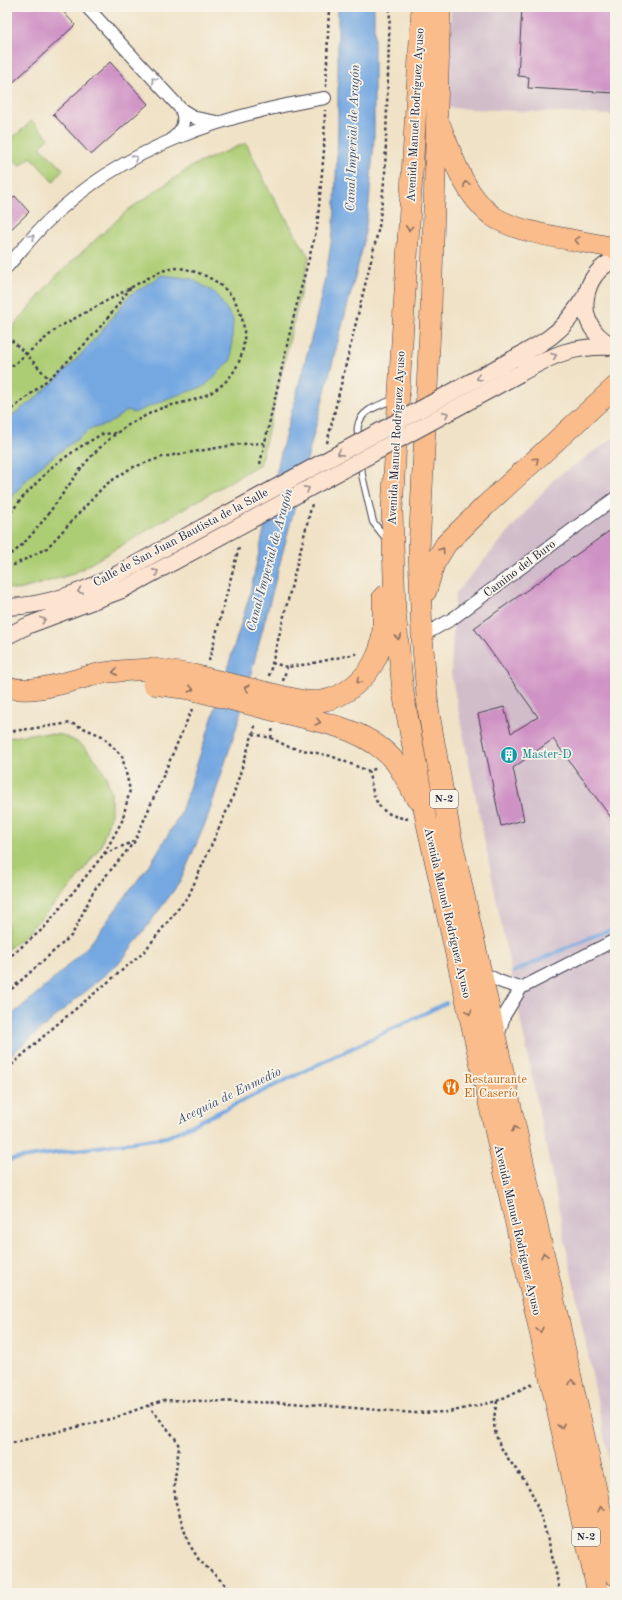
<svg xmlns="http://www.w3.org/2000/svg" width="622" height="1600" font-family="'Old Standard TT',serif">
<rect width="100%" height="100%" fill="#f7f3e8"/>
<filter id="ink" filterUnits="userSpaceOnUse"><feTurbulence type="fractalNoise" baseFrequency=".025" numOctaves="2"/><feDisplacementMap in="SourceGraphic" scale="8" xChannelSelector="R" yChannelSelector="G"/><feConvolveMatrix kernelMatrix="1 2 1 2 8 2 1 2 1" color-interpolation-filters="sRGB"/></filter>
<filter id="wash" filterUnits="userSpaceOnUse"><feTurbulence type="fractalNoise" baseFrequency=".012" numOctaves="4" result="noise"/><feDisplacementMap in="SourceGraphic" scale="16" xChannelSelector="R" yChannelSelector="G"/><feGaussianBlur stdDeviation="0.9" result="paint"/><feColorMatrix in="noise" values="0 0 0 0 0 0 0 0 0 0 0 0 0 0 0 0 0 1.4 0 .05"/><feComposite in="paint" operator="in"/></filter>
<g filter="url(#wash)">
<rect width="100%" height="100%" fill="#f0e2c6"/>
<path fill="#d1bdca" d="M 451,7 L 615,7 L 615,115 L 447,108 Z
M 615,437 L 615,1489 L 451,674 L 455,594 L 554,479 Z"/>
<path fill="#adcd75" stroke="#687858" d="M 32,121 L 49,138 L 40,147 L 63,169 L 53,182 L 31,157 L 20,166 L 7,152 L 7,143 Z
M 246,143 L 268,188 L 309,257 L 260,464 L 73,574 L 19,590 L 7,588 L 7,334 L 58,274 L 128,210 L 194,165 Z
M 36,733 L 62,735 L 81,744 L 97,761 L 106,776 L 111,793 L 111,814 L 101,846 L 71,887 L 24,936 L 7,950 L 7,738 Z"/>
<path fill="#75a8e1" stroke="#4c658e" d="M 338,7 L 374,7 L 374,139 L 369,203 L 363,246 L 239,719 L 207,819 L 180,882 L 122,960 L 7,1058 L 7,1019 L 55,978 L 90,944 L 152,861 L 180,815 L 210,725 L 249,598 L 282,448 L 314,328 L 327,269 L 334,224 L 338,132 Z
M 162,275 L 192,279 L 215,293 L 233,319 L 231,360 L 205,386 L 169,398 L 134,413 L 128,410 L 108,424 L 91,429 L 44,463 L 29,477 L 7,502 L 7,419 L 36,398 L 73,363 L 101,332 L 130,295 Z"/>
<g fill="none" stroke-linecap="round" stroke-linejoin="round">
<path stroke="#75a8e1" stroke-width="4" d="M 513,972 L 586,939 L 615,928
M 7,1160 L 167,1137 L 446,1003"/>
</g>
<g id="blocks">
<path fill="#cf92c5" d="M 12,7 L 59,7 L 75,25 L 7,88 L 7,12 Z
M 522,7 L 615,7 L 615,93 L 528,88 L 529,77 L 518,76 Z
M 110,62 L 148,104 L 91,155 L 53,114 Z
M 15,196 L 29,212 L 7,233 L 7,203 Z
M 615,527 L 615,823 L 553,739 L 513,768 L 524,820 L 501,826 L 478,714 L 504,707 L 511,733 L 538,717 L 474,628 Z"/>
</g>
</g>
<g filter="url(#ink)">
<use href="#blocks" fill-opacity="0" stroke="#413f50" stroke-width="1"/>
<g fill="none" stroke-linecap="round" stroke-linejoin="round">
<g stroke="#413f50" stroke-width="8">
<path id="lane" d="M 359,442 C 358,437 357,431 358,426 C 361,409 381,405 395,399
M 361,461 L 362,475 L 373,522 L 387,540"/>
</g>
<g stroke="#413f50" stroke-width="14">
<path id="street" d="M 87,7 L 181,109 L 195,118 L 216,122
M 173,138 C 183,130 186,121 181,109
M 7,267 C 21,251 34,234 49,220 C 124,147 225,114 325,98
M 422,636 L 452,619 L 615,498
M 480,970 C 493,980 506,984 521,988
M 498,1037 L 504,1016 L 521,988 L 615,940"/>
</g>
<g stroke="#413f50" stroke-width="18">
<path id="secondary" d="M 615,260 C 587,271 576,308 595,332 C 601,339 607,343 615,347
M 513,359 C 527,351 543,344 555,333 C 568,323 577,308 586,295
M 519,374 C 554,354 574,345 615,347
M 7,607 C 46,606 82,592 116,575
M 7,636 L 29,625 L 122,590"/>
</g>
<g stroke="#413f50" stroke-width="22">
<path id="highway" d="M 422,7 L 392,509 L 395,611 L 403,692 L 426,819 L 598,1593
M 440,7 L 431,308 L 419,550 L 422,636 L 428,708 L 450,833 L 615,1575
M 440,125 C 452,155 464,194 491,215 C 518,235 581,240 615,248
M 426,591 L 434,564 L 446,544 L 486,505 L 615,387
M 7,687 C 34,695 71,680 98,674 C 117,670 135,670 154,669
M 285,697 C 297,700 310,703 322,701 C 346,697 368,677 377,656 C 385,639 383,615 383,597
M 280,712 C 320,722 368,728 396,763 C 404,774 410,786 416,798"/>
</g>
<path stroke="#413f50" stroke-width="2.5" stroke-dasharray="3 3" stroke-linecap="butt" d="M 326,87 L 329,7
M 7,336 L 26,354 L 49,379
M 7,370 L 59,327 L 161,271 C 166,270 173,268 179,268 C 190,269 212,277 220,285 C 225,289 230,293 233,298 C 255,332 244,378 206,395 C 193,402 176,403 162,408 C 153,411 144,417 135,421 C 114,433 98,448 83,466 C 66,487 29,547 7,556
M 7,413 C 38,389 67,364 93,335 C 107,320 119,303 131,287
M 327,443 L 379,227 L 385,173 L 390,7
M 260,464 L 293,319 L 317,228 L 324,150 L 325,110
M 7,517 L 23,497 L 53,466 L 80,447 L 102,434 L 116,433
M 7,565 L 14,565 L 47,548 L 105,485 L 131,468 L 162,457 L 241,444 L 265,443
M 209,661 L 239,547
M 272,663 L 287,667 L 309,664 L 360,653
M 269,676 L 312,504
M 283,681 L 287,667
M 7,732 L 71,723 L 102,736 L 122,756 L 130,790 L 122,821 L 104,854
M 253,734 L 271,738 L 289,747 L 331,756 L 368,771 L 378,768
M 271,738 L 273,727
M 368,771 C 371,779 372,794 377,802 C 383,814 398,818 410,819
M 7,959 L 44,928 L 104,854 L 135,841
M 7,993 L 72,935 L 94,890 L 135,841 L 192,709
M 7,1069 L 55,1026 L 143,953 L 189,895 L 232,799 L 256,723
M 497,1401 C 496,1408 494,1415 494,1422 C 495,1453 522,1470 533,1496 C 546,1527 554,1560 560,1593
M 148,1405 L 175,1438 L 179,1446 L 174,1487 L 176,1503 L 188,1542 L 199,1560 L 234,1593
M 7,1444 L 114,1418 L 163,1400 L 293,1403 L 414,1413 L 449,1412 L 497,1401 L 534,1383"/>
<use href="#lane" stroke="#fff" stroke-width="6"/>
<use href="#street" stroke="#fff" stroke-width="12"/>
<use href="#secondary" stroke="#fde4d0" stroke-width="16"/>
<use href="#highway" stroke="#f9bc8a" stroke-width="21"/>
<g stroke="#413f50" stroke-width="18" stroke-linecap="butt">
<path id="secondary-bridge" d="M 116,575 L 190,534 L 513,359
M 122,590 L 519,374"/>
</g>
<g stroke="#413f50" stroke-width="22" stroke-linecap="butt">
<path id="highway-bridge" d="M 154,669 L 193,675 L 285,697
M 153,684 L 190,689 L 280,712"/>
</g>
<use href="#secondary-bridge" stroke="#fde4d0" stroke-width="16"/>
<use href="#highway-bridge" stroke="#f9bc8a" stroke-width="21"/>
</g>
<defs><path id="oneway-chevron" d="M-2-3.5L2.5 0L-2 3.5" fill="none" stroke-width="1.6" stroke-linecap="round" stroke-linejoin="round"/></defs>
<g stroke="#9c9ca7">
<use href="#oneway-chevron" transform="translate(154 80) rotate(-133)"/>
<use href="#oneway-chevron" transform="translate(135 158) rotate(-29)"/>
<use href="#oneway-chevron" transform="translate(32 237) rotate(-47)"/>
</g>
<g stroke="#8e6f62">
<use href="#oneway-chevron" transform="translate(466 184) rotate(-118)"/>
<use href="#oneway-chevron" transform="translate(409 228) rotate(94)"/>
<use href="#oneway-chevron" transform="translate(577 240) rotate(-168)"/>
<use href="#oneway-chevron" transform="translate(536 460) rotate(-43)"/>
<use href="#oneway-chevron" transform="translate(442 550) rotate(-56)"/>
<use href="#oneway-chevron" transform="translate(398 637) rotate(84)"/>
<use href="#oneway-chevron" transform="translate(115 672) rotate(172)"/>
<use href="#oneway-chevron" transform="translate(359 681) rotate(135)"/>
<use href="#oneway-chevron" transform="translate(247 688) rotate(-166)"/>
<use href="#oneway-chevron" transform="translate(191 689) rotate(12)"/>
<use href="#oneway-chevron" transform="translate(318 722) rotate(14)"/>
<use href="#oneway-chevron" transform="translate(469 1012) rotate(77)"/>
<use href="#oneway-chevron" transform="translate(515 1129) rotate(-102)"/>
<use href="#oneway-chevron" transform="translate(544 1255) rotate(-103)"/>
<use href="#oneway-chevron" transform="translate(540 1330) rotate(77)"/>
<use href="#oneway-chevron" transform="translate(572 1382) rotate(-103)"/>
<use href="#oneway-chevron" transform="translate(561 1426) rotate(78)"/>
<use href="#oneway-chevron" transform="translate(601 1509) rotate(-103)"/>
</g>
<g stroke="#9a8d8d">
<use href="#oneway-chevron" transform="translate(554 356) rotate(-22)"/>
<use href="#oneway-chevron" transform="translate(479 378) rotate(152)"/>
<use href="#oneway-chevron" transform="translate(446 414) rotate(-28)"/>
<use href="#oneway-chevron" transform="translate(340 453) rotate(152)"/>
<use href="#oneway-chevron" transform="translate(307 489) rotate(-29)"/>
<use href="#oneway-chevron" transform="translate(156 572) rotate(-29)"/>
<use href="#oneway-chevron" transform="translate(80 591) rotate(158)"/>
<use href="#oneway-chevron" transform="translate(43 620) rotate(-20)"/>
</g>
</g>
<defs>
<g id="building-disc" transform="scale(0.9)"><circle r="9.5" fill="#0f9aa8" stroke="#f7f3e8"/><path d="M-4-6H4V6H1V3H-1V6H-4ZM-2.5-4.3h1.7v1.8h-1.7ZM.8-4.3h1.7v1.8H.8ZM-2.5-1h1.7V.8h-1.7ZM.8-1h1.7V.8H.8Z" fill="#fff"/></g>
<g id="restaurant-disc" transform="scale(0.9)"><circle r="9.5" fill="#e8710a" stroke="#f7f3e8"/><path d="M-5-6h1v4h1v-4h1v4h1v-4h1v5L-1.5 .5V6h-2V.5L-5-1ZM5-6V6H3V1.5H1.5Q1.5-4 5-6Z" fill="#fff"/></g>
</defs>
<g fill-rule="evenodd">
<use href="#building-disc" x="509" y="755"/>
<use href="#restaurant-disc" x="451" y="1087"/>
</g>
<g text-anchor="middle" dominant-baseline="central" stroke-width="3.5" stroke-linejoin="round" paint-order="stroke">
<g fill="#f7f3e8" stroke="#62616f" stroke-width="1">
<rect x="430" y="790" width="28" height="18" rx="3"/>
<rect x="572" y="1528" width="28" height="18" rx="3"/>
</g>
<g font-size="11" font-weight="bold" fill="#22223b">
<text x="444" y="799">N-2</text>
<text x="586" y="1537">N-2</text>
</g>
<g font-size="12" fill="#22223b" stroke="#f7f3e8">
<text transform="translate(416 115) rotate(-87)">Avenida Manuel Rodríguez Ayuso</text>
<text transform="translate(397 438) rotate(-87)">Avenida Manuel Rodríguez Ayuso</text>
<text transform="translate(181 538) rotate(-28)">Calle de San Juan Bautista de la Salle</text>
<text transform="translate(520 569) rotate(-37)">Camino del Buro</text>
<text transform="translate(447 913) rotate(77)">Avenida Manuel Rodríguez Ayuso</text>
<text transform="translate(517 1230) rotate(77)">Avenida Manuel Rodríguez Ayuso</text>
</g>
<g font-size="12" fill="#0d838f" stroke="#f7f3e8" text-anchor="start">
<text x="522" y="755">Master-D</text>
</g>
<g font-size="12" fill="#c56008" stroke="#f7f3e8" text-anchor="start">
<text x="464" y="1080">Restaurante<tspan x="464" dy="14">El Caserío</tspan></text>
</g>
<g font-size="13" font-style="italic" fill="#3f5175" stroke="#f7f3e8">
<text transform="translate(353 138) rotate(-88)">Canal Imperial de Aragón</text>
<text transform="translate(270 560) rotate(-75)">Canal Imperial de Aragón</text>
<text transform="translate(229 1096) rotate(-26)">Acequia de Enmedio</text>
</g>
</g>
<rect width="622" height="1600" fill="none" stroke="#f7f3e8" stroke-width="24"/>
</svg>
